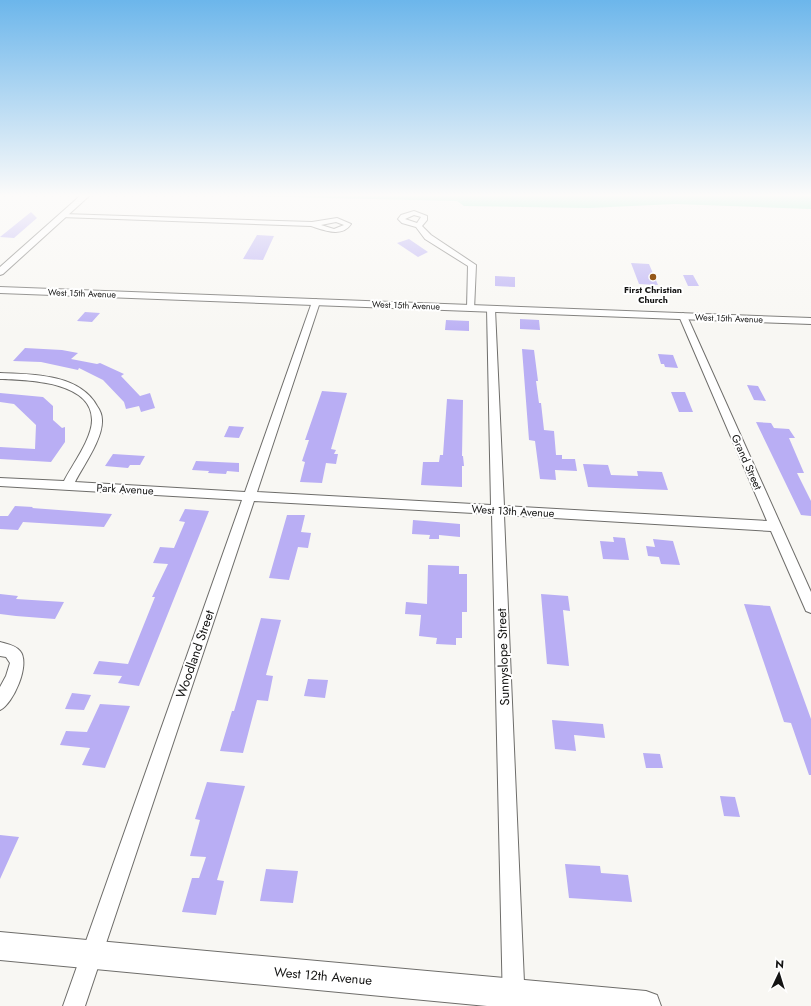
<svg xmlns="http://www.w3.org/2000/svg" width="811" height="1006" font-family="Jost,sans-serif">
<rect width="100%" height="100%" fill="#f8f7f3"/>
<path fill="#8fedc5" d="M 242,196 L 811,196 L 811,209 L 675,204 L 589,208 L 464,206 L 457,201 Z"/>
<path fill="#b9aef4" d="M 31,212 L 37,218 L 14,238 L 0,237 Z
M 257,235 L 274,236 L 263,260 L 243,259 Z
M 409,239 L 428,252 L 418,257 L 397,243 Z
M 631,263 L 649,264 L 658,285 L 639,284 Z
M 683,275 L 693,275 L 699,286 L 688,286 Z
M 495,276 L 515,277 L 515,287 L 495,286 Z
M 85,312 L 100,313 L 92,322 L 77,321 Z
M 520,319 L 539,320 L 540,330 L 520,329 Z
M 446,320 L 469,321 L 469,331 L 445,330 Z
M 25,348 L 62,350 L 78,353 L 71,359 L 97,364 L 100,363 L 124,374 L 121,376 L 140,396 L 150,393 L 155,408 L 141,412 L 139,406 L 126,409 L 124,402 L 103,380 L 79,368 L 78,370 L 41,362 L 13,361 Z
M 522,349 L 534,350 L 538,381 L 536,381 L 539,403 L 541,403 L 544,430 L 554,431 L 556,455 L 562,455 L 562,459 L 575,459 L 577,471 L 555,470 L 556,480 L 540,479 L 535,441 L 529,440 Z
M 658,354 L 673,355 L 678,368 L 665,367 L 664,364 L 661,364 Z
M 747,385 L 758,386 L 766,401 L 754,400 Z
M 322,391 L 347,393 L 331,449 L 336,450 L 334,454 L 338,454 L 336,464 L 326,463 L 322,483 L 300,482 L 305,462 L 302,461 L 309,440 L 305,440 Z
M 671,392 L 685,392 L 693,412 L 679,412 Z
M 0,393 L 43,397 L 53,406 L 53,420 L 62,428 L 65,427 L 65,442 L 51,462 L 0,459 L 0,447 L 35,449 L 36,425 L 14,404 L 0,402 Z
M 447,399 L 463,400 L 462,456 L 463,456 L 464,466 L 462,466 L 462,487 L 421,485 L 423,462 L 439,462 L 440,455 L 443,455 Z
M 756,422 L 771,423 L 774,428 L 789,429 L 795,438 L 789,438 L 804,473 L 797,473 L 811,501 L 811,516 L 801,515 Z
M 229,426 L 244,427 L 239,438 L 224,437 Z
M 113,454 L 145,456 L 140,465 L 130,465 L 128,468 L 105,466 Z
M 196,461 L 239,463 L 239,472 L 227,471 L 226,474 L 208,473 L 209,471 L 192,470 Z
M 583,464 L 608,465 L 611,475 L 638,476 L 637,471 L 662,472 L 668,490 L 588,487 Z
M 15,506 L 33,507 L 32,508 L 112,514 L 104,527 L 23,522 L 18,530 L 0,529 L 0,516 L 8,516 Z
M 185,509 L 209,511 L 139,686 L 118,683 L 122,676 L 93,674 L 99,661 L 128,664 L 155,597 L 152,597 L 168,564 L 153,563 L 160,547 L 174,548 L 185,522 L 179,521 Z
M 287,515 L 305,515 L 301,532 L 311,533 L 308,548 L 298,547 L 289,580 L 269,578 Z
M 413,520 L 460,524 L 460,537 L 439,535 L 439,539 L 429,539 L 430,535 L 412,534 Z
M 613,537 L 625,538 L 629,560 L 603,559 L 600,541 L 614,542 Z
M 653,539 L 673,541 L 680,565 L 661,564 L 659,557 L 648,556 L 646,546 L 655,547 Z
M 428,565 L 459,566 L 459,574 L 467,574 L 467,612 L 462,612 L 462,638 L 456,638 L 456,645 L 436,644 L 437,638 L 419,636 L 421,615 L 405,614 L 406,602 L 427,604 Z
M 0,594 L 18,596 L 16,599 L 64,602 L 55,619 L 16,616 L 0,614 Z
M 541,594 L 568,596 L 570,611 L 563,610 L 569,666 L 547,664 Z
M 744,604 L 770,606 L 811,719 L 811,775 L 809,775 L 791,723 L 784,722 Z
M 261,618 L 281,620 L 266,675 L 273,676 L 268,701 L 257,700 L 243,753 L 220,751 L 232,711 L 234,711 Z
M 308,679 L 328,680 L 325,698 L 304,696 Z
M 72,693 L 91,695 L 84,710 L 65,709 Z
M 100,704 L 130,706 L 105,768 L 82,765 L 90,748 L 60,745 L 66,731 L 87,732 Z
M 552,720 L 603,724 L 605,738 L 574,735 L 576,751 L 555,749 Z
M 643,753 L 660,754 L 663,768 L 646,768 Z
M 207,782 L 245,786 L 217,880 L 224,881 L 216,915 L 182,912 L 192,878 L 199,878 L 206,857 L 190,856 L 200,820 L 195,819 Z
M 720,796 L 735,797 L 740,817 L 724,816 Z
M 0,835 L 19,837 L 0,879 Z
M 565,864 L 600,866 L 601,873 L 628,875 L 632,902 L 569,898 Z
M 266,869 L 298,871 L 293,903 L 260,901 Z"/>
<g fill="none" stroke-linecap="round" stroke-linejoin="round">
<g stroke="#6e6d6a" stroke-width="2">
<path id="minor" d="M 414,211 L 427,216 L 427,220 L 422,226 L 431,235 L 476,265 L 474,310 L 471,311 L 467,308 L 468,266 L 425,239 L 416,227 L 402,223 L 398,219 L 401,215 ZM 414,215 L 421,217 L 417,223 L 405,219 Z
M 63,214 L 312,222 L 337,218 L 351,224 C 342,238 324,230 311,226 L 61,217 L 60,216 ZM 336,222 L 344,225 L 334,229 L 321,225 Z
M 316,299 L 320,302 L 257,492 L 491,505 L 487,309 L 491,306 L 495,309 L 504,506 L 767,521 L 679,316 L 683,313 L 687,316 L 811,592 L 811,613 L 806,611 L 771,531 L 504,515 L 525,1006 L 503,1006 L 492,514 L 254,501 L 85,1006 L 63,1006 L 242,500 L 0,486 L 0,478 L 64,481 C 72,465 92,439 92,420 C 92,381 27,380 0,379 L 0,373 C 32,374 80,374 97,406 C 100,410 102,415 102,420 C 103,439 83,466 75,482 L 245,492 L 312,302 Z
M 0,642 C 7,644 15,645 20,651 C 31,664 13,704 0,710 L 0,687 L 6,676 L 10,663 L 6,657 L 0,656 Z"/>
</g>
<g stroke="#6e6d6a" stroke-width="2">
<path id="tertiary" d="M 80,196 L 89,196 L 3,274 L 0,275 L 0,267 Z
M 0,287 L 811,318 L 811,324 L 0,293 Z"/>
</g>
<g stroke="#6e6d6a" stroke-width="2">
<path id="secondary" d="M 0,932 L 646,991 L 657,995 L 661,1006 L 487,1006 L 0,960 Z"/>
</g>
<use href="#minor" fill="#fff" fill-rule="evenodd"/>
<use href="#tertiary" fill="#fff" fill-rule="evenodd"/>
<use href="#secondary" fill="#fff" fill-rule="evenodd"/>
</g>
<linearGradient id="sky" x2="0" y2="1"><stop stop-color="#6cb6eb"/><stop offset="0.58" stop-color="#fcfbfa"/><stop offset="1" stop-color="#fcfbfa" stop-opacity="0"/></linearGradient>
<rect width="811" height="337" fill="url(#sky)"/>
<circle fill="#945719" stroke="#fff" stroke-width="1.5" cx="653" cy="277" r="4"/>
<g text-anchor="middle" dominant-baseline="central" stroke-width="4" stroke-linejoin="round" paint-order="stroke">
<g font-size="9" font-weight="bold" fill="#141413" stroke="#fff">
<text x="653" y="289">First Christian<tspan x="653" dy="10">Church</tspan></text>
</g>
<g font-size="9" fill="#141413" stroke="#fff">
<text transform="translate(82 293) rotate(2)">West 15th Avenue</text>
<text transform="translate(406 305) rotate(2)">West 15th Avenue</text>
<text transform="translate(729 318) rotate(2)">West 15th Avenue</text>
</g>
<g font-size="11" fill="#141413" stroke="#fff">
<text transform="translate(747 462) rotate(66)">Grand Street</text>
<text transform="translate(125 489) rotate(3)">Park Avenue</text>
<text transform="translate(513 511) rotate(3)">West 13th Avenue</text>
</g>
<g font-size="13" fill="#141413" stroke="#fff">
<text transform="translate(195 654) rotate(-71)">Woodland Street</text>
<text transform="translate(503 657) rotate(-92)">Sunnyslope Street</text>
<text transform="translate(323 976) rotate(5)">West 12th Avenue</text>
</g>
</g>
<g transform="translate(779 974) rotate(4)" stroke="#ffffff" stroke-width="3" paint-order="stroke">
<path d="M0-3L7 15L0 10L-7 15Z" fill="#141413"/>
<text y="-6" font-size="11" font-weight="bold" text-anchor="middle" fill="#141413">N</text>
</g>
</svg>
